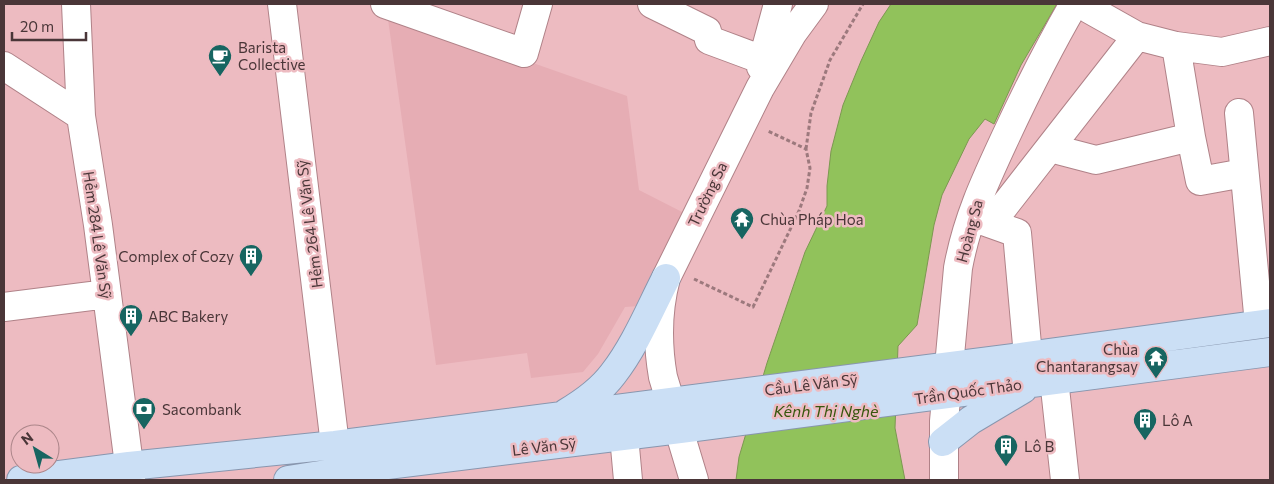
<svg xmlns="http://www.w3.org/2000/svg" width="1274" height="484" font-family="Commissioner,sans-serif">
<rect width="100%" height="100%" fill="#edbbc1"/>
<path fill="#e6adb4" d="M 387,12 L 627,96 L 639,190 L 686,214 L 639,306 L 625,307 L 598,354 L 583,372 L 531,378 L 527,353 L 436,365 Z"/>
<path fill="#91c25b" stroke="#7c9850" d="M 891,4 L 1057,4 L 1021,65 L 994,124 L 985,119 L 969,139 L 942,195 L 934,225 L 917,325 L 898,346 L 895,428 L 905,480 L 736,480 L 739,457 L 767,363 L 805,252 L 827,206 L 827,186 L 831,151 L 843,105 L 861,61 L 879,22 Z"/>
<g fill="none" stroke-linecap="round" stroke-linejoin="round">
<g stroke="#b08288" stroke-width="30">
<path id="minor" d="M 76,4 L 81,116 L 98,225 L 131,480
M 282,4 L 335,445
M 385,4 L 524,53 L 538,4
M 652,4 L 707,31 L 709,40 L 763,60
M 1089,9 L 1137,36 L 1176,46 L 1222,52 L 1270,41
M 1176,46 L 1191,137 L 1200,181 L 1244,173
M 4,66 L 81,116
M 761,67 L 778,4
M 1239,113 L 1259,324
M 1050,148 L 1096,160 L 1191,137
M 975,218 L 1017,233 L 1028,356
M 991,223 L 1137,36
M 4,307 L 107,294
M 1054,379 L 1065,480
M 624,436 L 628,480
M 694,480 L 663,377 C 657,343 657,312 666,278 L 760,88 L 792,34 L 814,4
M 944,480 L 944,421 L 958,268 C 967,219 985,181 1006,136 C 1027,91 1049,47 1074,4"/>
</g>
<g stroke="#8896ae" stroke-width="30">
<path id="major" d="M 566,413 C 583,403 601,390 613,374 C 635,346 650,309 666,278
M 943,442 L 971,420 L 1023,389
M 21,480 L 129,466 L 335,445 L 1028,356 L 1270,323
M 288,480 L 371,467 L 680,429 L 1270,352"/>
</g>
<path stroke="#9c797d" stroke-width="3" stroke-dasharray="4 2.5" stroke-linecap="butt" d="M 806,149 L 811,113 L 830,60 L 863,4
M 694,279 L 753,307 L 799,211 L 807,188 L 810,168 L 806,149 L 768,131"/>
<use href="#minor" stroke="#fff" stroke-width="28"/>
<use href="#major" stroke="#cbdff5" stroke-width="28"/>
</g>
<defs>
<g id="cafe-pin" transform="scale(1.25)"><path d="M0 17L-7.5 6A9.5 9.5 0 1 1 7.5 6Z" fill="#176561" stroke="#edbbc1"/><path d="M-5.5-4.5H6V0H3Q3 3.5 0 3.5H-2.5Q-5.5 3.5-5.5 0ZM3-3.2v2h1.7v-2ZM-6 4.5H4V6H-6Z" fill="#fff"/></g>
<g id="temple-pin" transform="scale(1.25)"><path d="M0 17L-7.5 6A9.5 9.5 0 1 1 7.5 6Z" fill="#176561" stroke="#edbbc1"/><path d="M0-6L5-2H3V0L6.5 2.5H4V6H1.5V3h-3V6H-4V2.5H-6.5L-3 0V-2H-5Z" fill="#fff"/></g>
<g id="building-pin" transform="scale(1.25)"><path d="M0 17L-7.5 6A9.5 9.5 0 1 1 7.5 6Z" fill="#176561" stroke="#edbbc1"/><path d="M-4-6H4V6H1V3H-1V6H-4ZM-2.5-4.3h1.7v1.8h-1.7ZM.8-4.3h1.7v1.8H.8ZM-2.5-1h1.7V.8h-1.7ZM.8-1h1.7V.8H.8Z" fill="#fff"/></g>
<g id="bank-pin" transform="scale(1.25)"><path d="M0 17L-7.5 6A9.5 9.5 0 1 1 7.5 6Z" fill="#176561" stroke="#edbbc1"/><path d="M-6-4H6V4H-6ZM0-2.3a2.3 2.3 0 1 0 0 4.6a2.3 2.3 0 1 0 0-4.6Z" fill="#fff"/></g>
</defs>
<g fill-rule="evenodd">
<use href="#cafe-pin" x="220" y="56"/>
<use href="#temple-pin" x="742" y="219"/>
<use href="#building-pin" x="251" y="256"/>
<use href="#building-pin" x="131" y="316"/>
<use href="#temple-pin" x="1156" y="358"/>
<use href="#bank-pin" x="144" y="409"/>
<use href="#building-pin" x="1145" y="420"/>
<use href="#building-pin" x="1006" y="446"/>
</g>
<g text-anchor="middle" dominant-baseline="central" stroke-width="5" stroke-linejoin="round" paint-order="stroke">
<g font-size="15" fill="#4a3638" stroke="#edbbc1" text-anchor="start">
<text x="238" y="47">Barista<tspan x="238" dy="17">Collective</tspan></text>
<text x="760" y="219">Chùa Pháp Hoa</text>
<text x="234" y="256" text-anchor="end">Complex of Cozy</text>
<text x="148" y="316">ABC Bakery</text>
<text x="1138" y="349" text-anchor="end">Chùa<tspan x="1138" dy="17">Chantarangsay</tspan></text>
<text x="162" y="409">Sacombank</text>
<text x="1162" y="420">Lô A</text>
<text x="1024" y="446">Lô B</text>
</g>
<g font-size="15" fill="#4a3638" stroke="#edbbc1">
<text transform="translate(707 194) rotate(-64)">Trường Sa</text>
<text transform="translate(309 224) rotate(-97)">Hẻm 264 Lê Văn Sỹ</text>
<text transform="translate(969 231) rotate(-75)">Hoàng Sa</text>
<text transform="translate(98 235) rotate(82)">Hẻm 284 Lê Văn Sỹ</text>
<text transform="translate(811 384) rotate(-7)">Cầu Lê Văn Sỹ</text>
<text transform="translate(968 391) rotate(-8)">Trần Quốc Thảo</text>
<text transform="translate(544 446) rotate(-7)">Lê Văn Sỹ</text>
</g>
<g font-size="16" font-style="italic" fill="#38570e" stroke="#edbbc1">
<text x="826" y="410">Kênh Thị Nghè</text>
</g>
</g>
<rect width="1274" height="484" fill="none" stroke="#4a3638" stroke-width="10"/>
<g transform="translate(35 449) rotate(323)"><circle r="24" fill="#edbbc1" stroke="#ac868a"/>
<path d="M0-4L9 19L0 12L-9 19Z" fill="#176561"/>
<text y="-8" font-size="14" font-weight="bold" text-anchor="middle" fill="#4a3638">N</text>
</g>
<path d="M12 32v8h74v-8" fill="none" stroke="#4a3638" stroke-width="2.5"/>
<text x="20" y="32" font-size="15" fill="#4a3638" stroke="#edbbc1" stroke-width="4" paint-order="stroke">20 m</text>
</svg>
